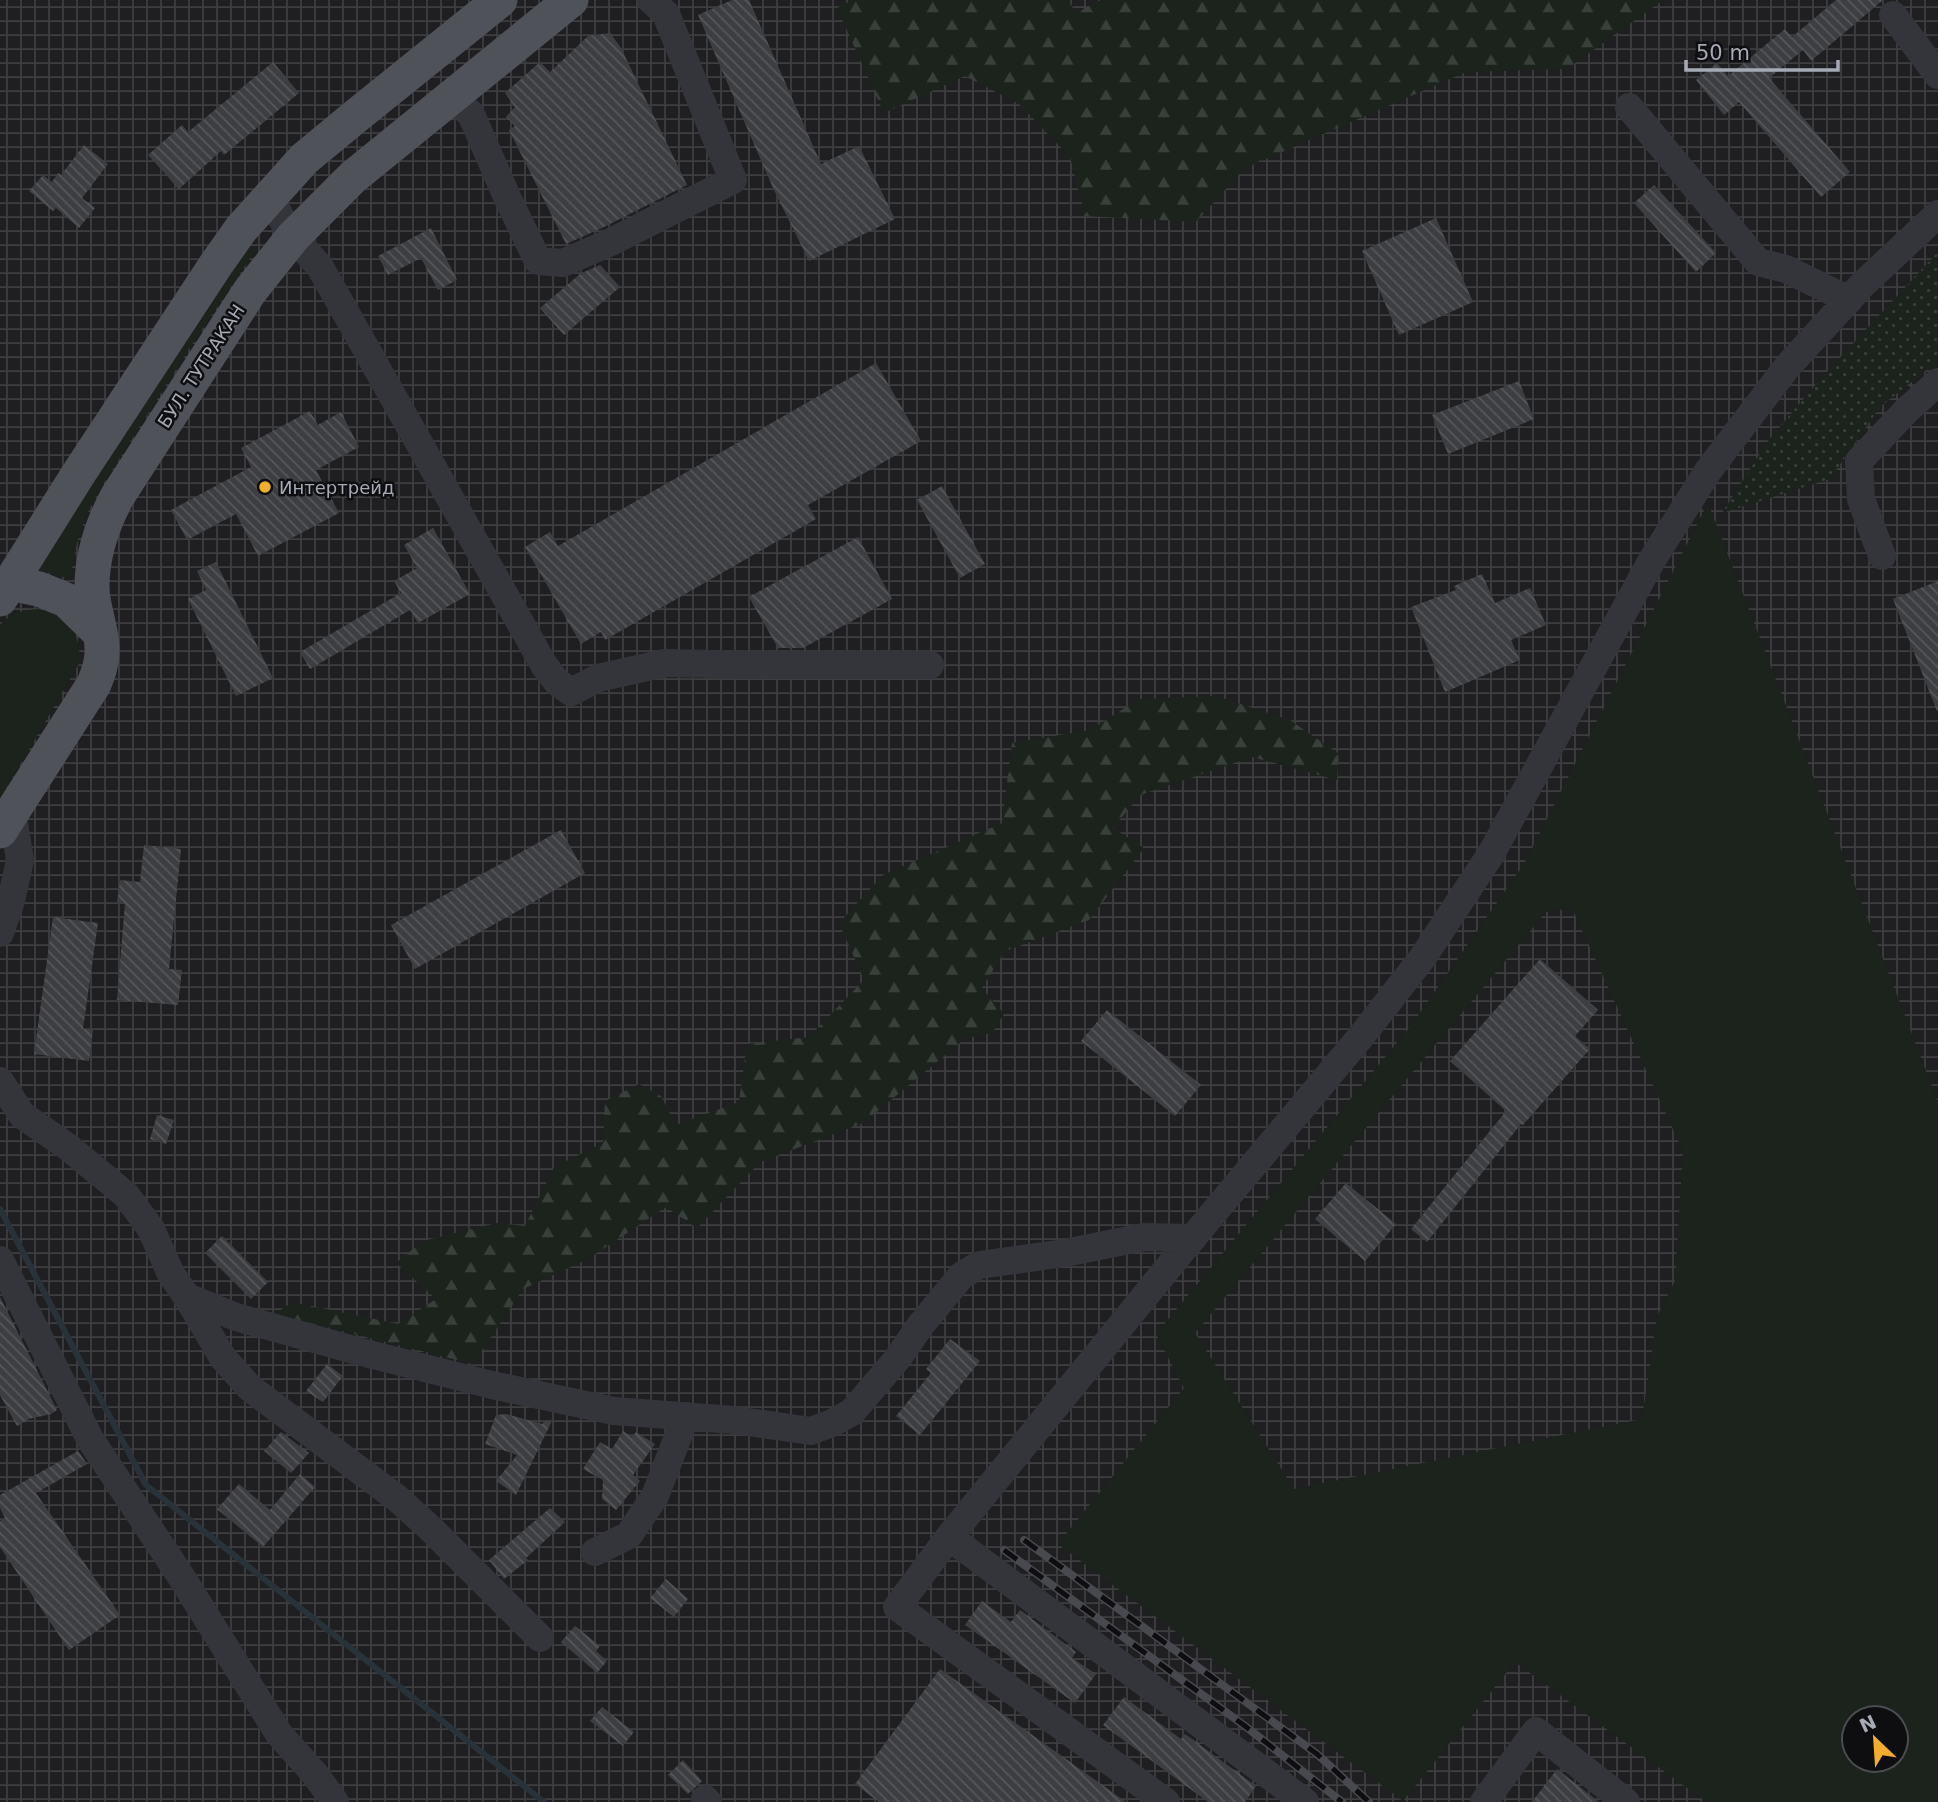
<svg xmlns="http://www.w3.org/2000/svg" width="1938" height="1802" font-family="'DejaVu Sans',sans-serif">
<defs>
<pattern id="industrial-grid" width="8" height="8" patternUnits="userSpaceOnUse" patternTransform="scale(1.75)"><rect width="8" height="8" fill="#1f1f22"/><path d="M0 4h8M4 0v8" fill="none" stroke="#3d3d40"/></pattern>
<pattern id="forest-firs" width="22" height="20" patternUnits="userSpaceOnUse" patternTransform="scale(1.75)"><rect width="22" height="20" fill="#1b231c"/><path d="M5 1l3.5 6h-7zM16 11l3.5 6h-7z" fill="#39403b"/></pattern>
<pattern id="park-dots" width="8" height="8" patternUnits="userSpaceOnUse" patternTransform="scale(1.75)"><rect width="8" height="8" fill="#1b231c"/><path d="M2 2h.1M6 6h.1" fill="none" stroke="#39403b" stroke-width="1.8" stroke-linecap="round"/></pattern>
<pattern id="building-back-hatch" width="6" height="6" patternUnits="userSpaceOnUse" patternTransform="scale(1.75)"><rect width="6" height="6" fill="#3d3e42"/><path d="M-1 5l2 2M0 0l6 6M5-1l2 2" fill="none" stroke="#56575b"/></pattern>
</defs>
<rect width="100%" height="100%" fill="#131315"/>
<path fill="url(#industrial-grid)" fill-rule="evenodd" d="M 0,0 L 1938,0 L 1938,1802 L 0,1802 ZM 1854,1718 L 1896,1718 L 1896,1760 L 1854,1760 Z"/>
<path fill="#1b231c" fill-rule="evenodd" d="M 251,248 L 255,251 L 189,349 L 100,489 L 85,518 L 77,543 L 70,579 L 39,570 L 37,562 L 240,254 Z
M 1708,503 L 1938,1102 L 1938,1802 L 1706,1802 L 1515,1662 L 1403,1801 L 1058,1544 L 1184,1388 L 1156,1334 L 1410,1027 L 1524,864 ZM 1572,908 L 1683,1151 L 1675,1281 L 1657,1316 L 1642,1419 L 1294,1489 L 1195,1333 L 1546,912 ZM 1854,1718 L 1896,1718 L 1896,1760 L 1854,1760 Z
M 38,609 C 68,615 80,632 80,662 L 0,799 L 0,625 C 10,613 23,610 38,609 Z"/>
<path fill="url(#forest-firs)" d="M 852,0 L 1068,0 L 1076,13 L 1101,0 L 1663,0 L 1567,69 L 1466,72 L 1245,168 L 1196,222 L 1085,216 L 1070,157 L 1019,104 L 965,76 L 884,113 L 837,8 Z
M 1216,696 L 1290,720 L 1339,754 L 1337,780 L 1252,757 L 1140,795 L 1113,828 L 1144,848 L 1089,920 L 1005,951 L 982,988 L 1004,1014 L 992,1033 L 966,1038 L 863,1123 L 760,1162 L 697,1228 L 666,1207 L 588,1259 L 523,1289 L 473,1364 L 275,1314 L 292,1302 L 398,1324 L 436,1299 L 396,1263 L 423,1241 L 497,1223 L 525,1226 L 554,1167 L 603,1143 L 605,1101 L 639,1084 L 661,1096 L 676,1125 L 739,1102 L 747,1044 L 809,1037 L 864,980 L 839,923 L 883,875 L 1002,823 L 1012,743 L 1090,730 L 1139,699 Z"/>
<path fill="url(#park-dots)" d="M 1938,252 L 1938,361 L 1880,407 L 1830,479 L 1722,513 L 1768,441 L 1821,378 Z"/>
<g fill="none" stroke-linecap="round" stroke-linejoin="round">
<path stroke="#293239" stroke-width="6" d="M 0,1209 L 146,1485 L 544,1802"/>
</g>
<path fill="url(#building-back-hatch)" d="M 732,0 L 749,0 L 821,164 L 859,146 L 895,219 L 809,261 L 773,188 L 698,15 Z
M 1836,0 L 1883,0 L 1811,61 L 1803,50 L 1769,78 L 1850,172 L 1821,197 L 1739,102 L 1724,115 L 1696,80 L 1717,63 L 1728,76 L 1785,29 L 1792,37 Z
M 610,33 L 621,48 L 687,185 L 604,227 L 566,244 L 509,130 L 515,126 L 506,117 L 515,107 L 505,93 L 540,62 L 550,72 L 588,36 Z
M 273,62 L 299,93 L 224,155 L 221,151 L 179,189 L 148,155 L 182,125 L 188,132 Z
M 84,145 L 108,164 L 82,198 L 95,208 L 79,228 L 56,208 L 53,211 L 29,191 L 43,175 L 52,182 L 58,173 L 61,175 Z
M 1654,185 L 1716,253 L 1696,272 L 1634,203 Z
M 1436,218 L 1473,302 L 1399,335 L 1362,251 Z
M 431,228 L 457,280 L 438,290 L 421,258 L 388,275 L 378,256 Z
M 600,265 L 620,287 L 564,335 L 540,308 L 580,274 Z
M 876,363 L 921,441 L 808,505 L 816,519 L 605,640 L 601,632 L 581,644 L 525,547 L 550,532 L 558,546 Z
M 1519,381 L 1534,419 L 1448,454 L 1432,415 Z
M 310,411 L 318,425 L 341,412 L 359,447 L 316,470 L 339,513 L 258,556 L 236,514 L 187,540 L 171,510 L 251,467 L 241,448 Z
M 942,486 L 985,564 L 960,578 L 917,500 Z
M 433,528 L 470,594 L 418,623 L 410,610 L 310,669 L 300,652 L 401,593 L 394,581 L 417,568 L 404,545 Z
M 858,537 L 892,599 L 803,648 L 778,648 L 749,597 Z
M 216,562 L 273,678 L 236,696 L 188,599 L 206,590 L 197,571 Z
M 1482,574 L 1495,603 L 1530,588 L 1546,625 L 1511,640 L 1520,660 L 1445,692 L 1411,607 L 1456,590 L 1454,586 Z
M 1938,581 L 1938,711 L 1937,711 L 1893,599 Z
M 561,830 L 585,873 L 415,969 L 391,925 Z
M 144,845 L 181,849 L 169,969 L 182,970 L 178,1005 L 117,1000 L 125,903 L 117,902 L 120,880 L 140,882 Z
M 53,917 L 98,923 L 83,1029 L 93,1030 L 89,1061 L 34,1054 Z
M 1540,959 L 1598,1010 L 1575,1036 L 1590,1049 L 1523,1125 L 1521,1124 L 1427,1242 L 1411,1229 L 1506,1111 L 1450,1061 Z
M 1107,1010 L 1201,1085 L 1175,1116 L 1081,1041 Z
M 157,1115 L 174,1120 L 166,1144 L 150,1139 Z
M 1346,1183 L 1396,1224 L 1365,1261 L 1315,1219 Z
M 222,1236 L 268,1282 L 251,1299 L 205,1253 Z
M 0,1297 L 57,1410 L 51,1414 L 29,1419 L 17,1426 L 0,1395 Z
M 950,1339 L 980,1361 L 920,1435 L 896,1416 L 931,1373 L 926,1369 Z
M 327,1364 L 343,1376 L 323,1402 L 306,1391 Z
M 506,1414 L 542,1424 L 546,1420 L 551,1423 L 516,1495 L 496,1481 L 517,1455 L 485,1444 L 496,1415 Z
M 623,1431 L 632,1437 L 636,1432 L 655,1444 L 633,1475 L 640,1481 L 616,1510 L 602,1499 L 603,1480 L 583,1469 L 600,1442 L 612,1449 Z
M 281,1432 L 309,1453 L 291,1473 L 264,1451 Z
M 78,1451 L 87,1464 L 36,1493 L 120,1615 L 69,1650 L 0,1547 L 0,1521 L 5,1518 L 0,1508 L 0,1495 Z
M 300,1474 L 315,1487 L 263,1547 L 217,1509 L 239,1484 L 270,1510 Z
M 550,1508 L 565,1522 L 526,1558 L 528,1560 L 504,1579 L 489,1560 Z
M 666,1579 L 688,1599 L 674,1617 L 650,1598 Z
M 982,1601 L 1011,1622 L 1020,1610 L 1076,1652 L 1072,1658 L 1096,1674 L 1075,1703 L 965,1625 Z
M 575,1626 L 600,1646 L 596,1651 L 607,1661 L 597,1673 L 561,1642 Z
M 940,1669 L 1126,1802 L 879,1802 L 855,1784 Z
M 1124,1697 L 1181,1739 L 1185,1734 L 1256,1786 L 1245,1802 L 1208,1802 L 1103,1725 Z
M 602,1707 L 634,1732 L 623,1746 L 590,1721 Z
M 683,1760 L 702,1781 L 688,1794 L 668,1775 Z
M 1557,1769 L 1599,1802 L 1532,1802 Z"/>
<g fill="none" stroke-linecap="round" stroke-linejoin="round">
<path stroke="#34353a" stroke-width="28" d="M 1893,15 L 1938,75
M 451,97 L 471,114 L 507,197 L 538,261 L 563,263 L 611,242 L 733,180 L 666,14 L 651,0
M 1629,107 L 1758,262 L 1786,269 L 1849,300
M 269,198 L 293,237 L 320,267 L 544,665 L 557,682 L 571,692 L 598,678 L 665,663 L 769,665 L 930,665
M 1882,556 L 1861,499 L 1859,461 L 1906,411 L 1938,382
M 0,933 L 11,901 L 20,860 L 12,811
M 0,1081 L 22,1115 L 68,1147 L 126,1195 L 151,1229 L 171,1274 L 187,1297 L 236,1317 L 361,1352 L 492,1385 L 614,1411 L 734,1420 L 811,1431 L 832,1423 L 852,1412 L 898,1358 L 920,1326 L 961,1276 L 979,1265 L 1065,1253 L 1144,1237 L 1193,1238
M 0,1260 L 90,1439 L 182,1578 L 279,1734 L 314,1773 L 335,1802
M 187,1297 L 223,1358 L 250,1388 L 398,1499 L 431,1529 L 540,1638
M 949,1537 L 1305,1802
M 595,1552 L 629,1535 L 655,1496 L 686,1416
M 705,1799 L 708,1802
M 1166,1802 L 897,1607 L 949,1537 L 1180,1253 L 1363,1034 L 1423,957 L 1491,854 L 1652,560 L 1708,471 L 1787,367 L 1862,285 L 1938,214
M 1484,1802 L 1536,1731 L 1626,1802"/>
<path stroke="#505259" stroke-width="35" d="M 10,583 L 39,589 L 66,600 L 100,633
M 0,599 L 79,473 L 217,263 L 241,229 L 304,159 L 356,116 L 500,0
M 0,831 L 94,684 C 98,674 102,664 102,652 C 103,630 92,609 92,587 C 92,554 102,525 117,497 L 250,291 L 293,237 L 353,177 L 571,0"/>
<g stroke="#47494f" stroke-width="8">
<path id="rail" d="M 1024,1540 L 1317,1754 L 1369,1802
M 1004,1550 L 1245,1726 L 1342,1802"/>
</g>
<use href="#rail" stroke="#0e0e10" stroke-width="5" stroke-dasharray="16" stroke-linecap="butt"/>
</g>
<circle fill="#f2ad2e" stroke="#0e0e10" stroke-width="2.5" cx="265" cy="487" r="7"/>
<g text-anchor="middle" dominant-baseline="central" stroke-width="5" stroke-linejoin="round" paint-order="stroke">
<g font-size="18" fill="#a5aab5" stroke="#0e0e10">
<text transform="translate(201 366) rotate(-57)">БУЛ. ТУТРАКАН</text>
</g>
<g font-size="18" fill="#a5aab5" stroke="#0e0e10" text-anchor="start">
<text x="279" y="487">Интертрейд</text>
</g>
</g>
<g transform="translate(1875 1739) rotate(335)"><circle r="33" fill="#0e0e10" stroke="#4a4c52" stroke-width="2"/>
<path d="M0-5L12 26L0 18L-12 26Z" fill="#f2ad2e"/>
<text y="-10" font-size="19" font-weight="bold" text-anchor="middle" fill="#a5aab5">N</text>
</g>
<path d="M1686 60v10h152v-10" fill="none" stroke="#a5aab5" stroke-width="3.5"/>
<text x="1696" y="60" font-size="21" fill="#a5aab5" stroke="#0e0e10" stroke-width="5" paint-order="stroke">50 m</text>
</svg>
